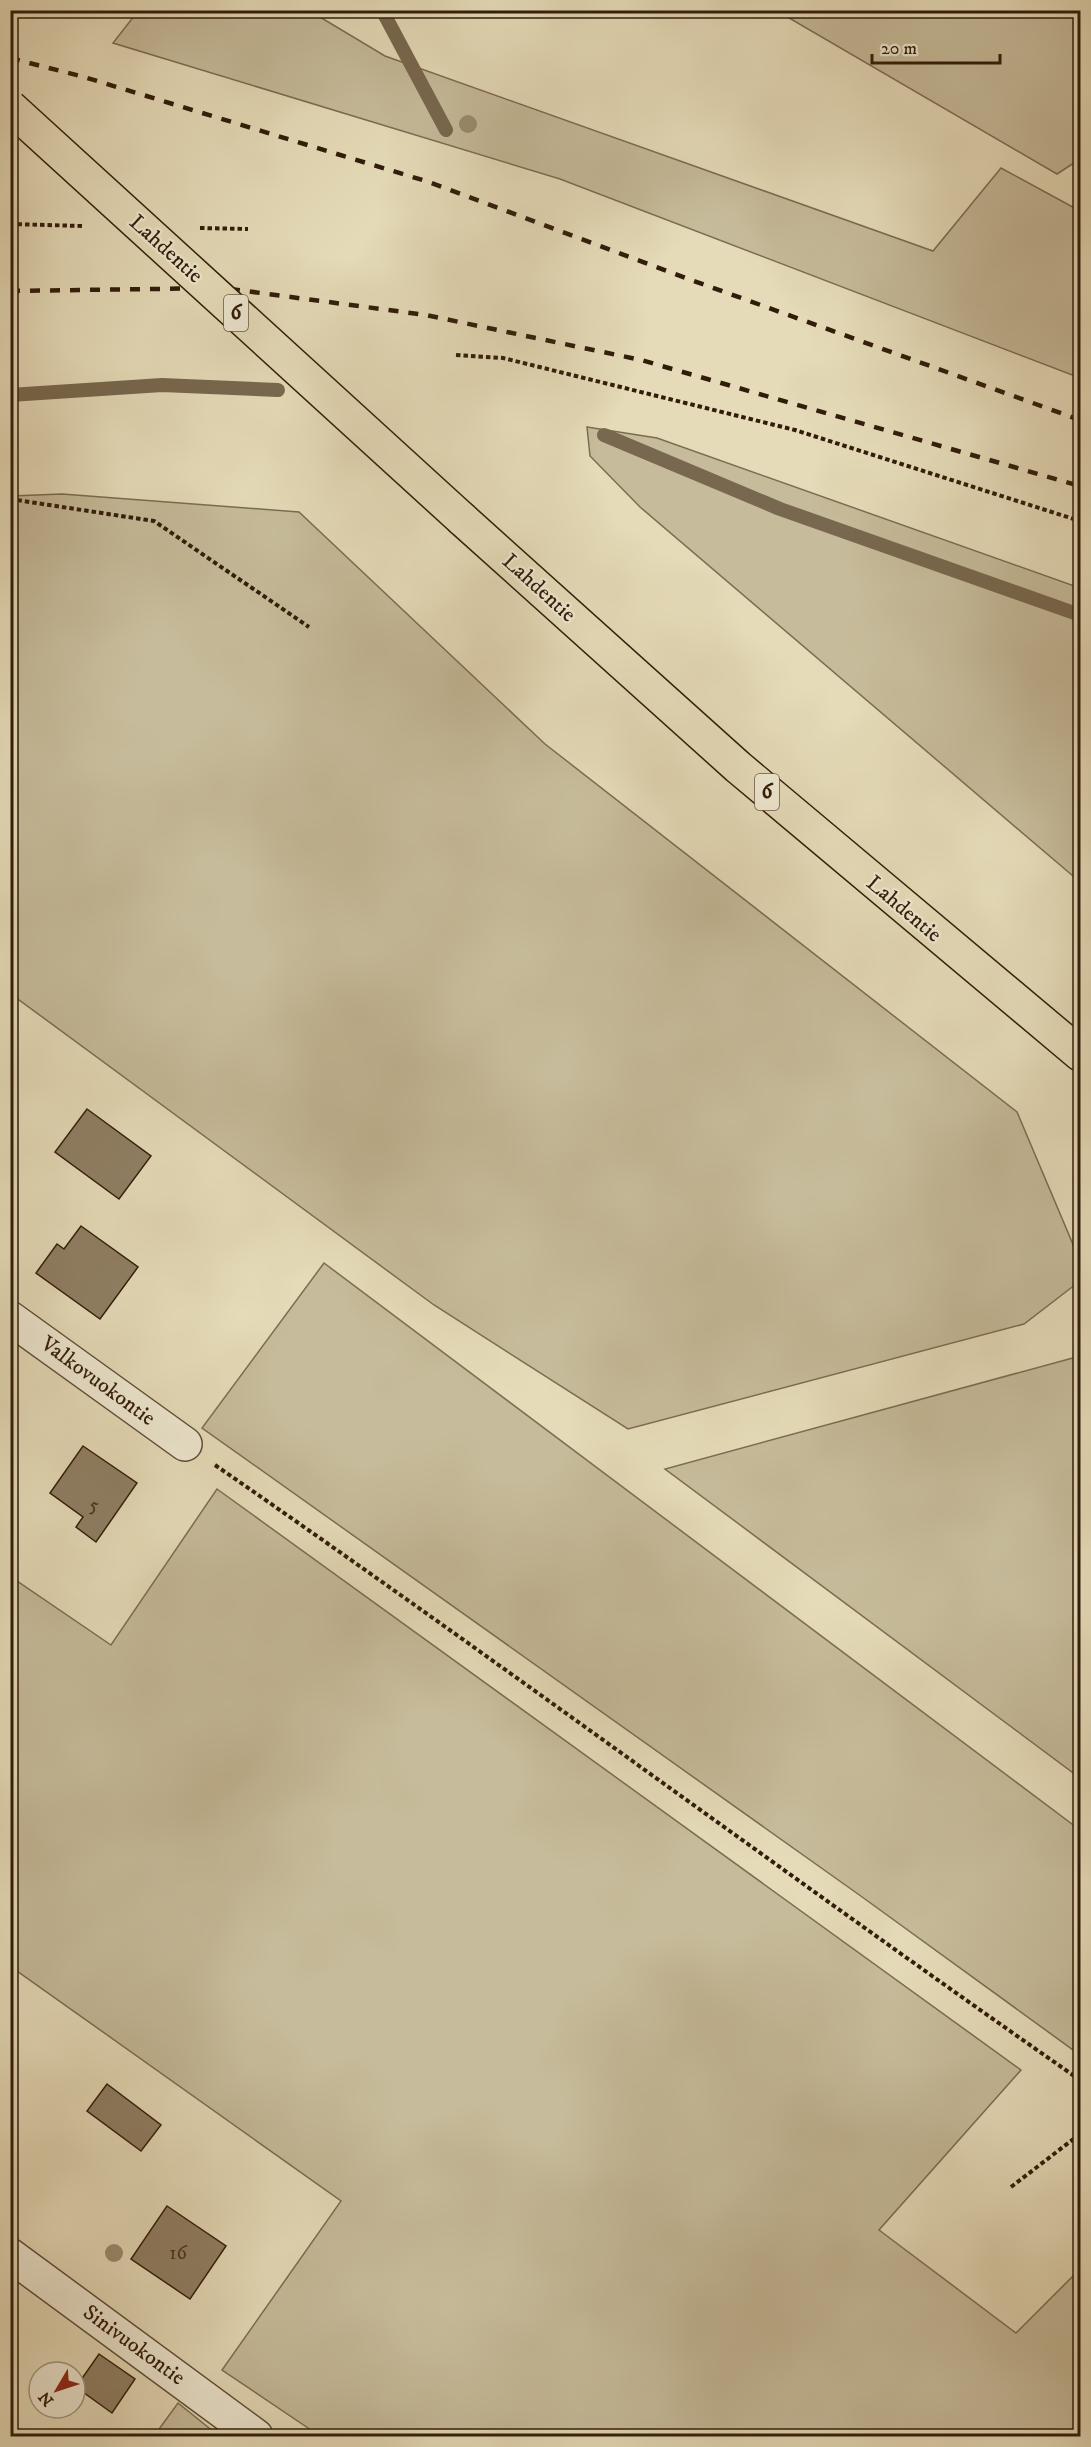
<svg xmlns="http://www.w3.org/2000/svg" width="1091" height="2447" font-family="'IM FELL DW Pica',serif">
<rect width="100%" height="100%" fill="#e5dbb8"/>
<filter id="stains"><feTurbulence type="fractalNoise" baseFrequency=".00333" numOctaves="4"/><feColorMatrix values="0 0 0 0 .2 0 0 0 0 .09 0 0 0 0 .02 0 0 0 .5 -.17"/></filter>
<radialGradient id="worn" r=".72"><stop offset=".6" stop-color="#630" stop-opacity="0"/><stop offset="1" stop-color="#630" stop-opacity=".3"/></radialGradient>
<path fill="#c6bb9a" stroke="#7c6c52" stroke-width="1.5" d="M 138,11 L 310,11 L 385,56 L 933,251 L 1001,168 L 1080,211 L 1080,378 L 560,179 L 113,43 Z
M 777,11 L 1080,11 L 1080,159 L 1057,174 Z
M 587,427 L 657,438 L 1080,588 L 1080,882 L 640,507 L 590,456 Z
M 62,494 L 299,512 L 545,744 L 1017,1112 L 1080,1261 L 1080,1281 L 1024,1324 L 628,1429 L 434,1305 L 11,994 L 11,496 Z
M 324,1263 L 1080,1830 L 1080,2055 L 858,1894 L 202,1428 Z
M 1080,1356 L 1080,1778 L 665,1469 Z
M 217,1489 L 1021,2070 L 879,2230 L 1016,2333 L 1080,2269 L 1080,2436 L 320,2436 L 222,2370 L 341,2201 L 10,1966 L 11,1577 L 111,1645 Z
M 178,2403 L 219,2436 L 154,2436 Z"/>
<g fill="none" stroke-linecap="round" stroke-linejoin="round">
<path stroke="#78684f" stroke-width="14" d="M 382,10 L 446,130
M 10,395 L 162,385 L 278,390
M 604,435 L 780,509 L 1080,615"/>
</g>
<path fill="#8f7f64" stroke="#311c0a" stroke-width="1.5" d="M 87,1109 L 151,1156 L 119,1199 L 55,1152 Z
M 81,1226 L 138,1267 L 100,1319 L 36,1273 L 57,1244 L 64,1249 Z
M 83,1446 L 137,1483 L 96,1542 L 76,1527 L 83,1517 L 50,1493 Z
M 107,2084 L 161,2125 L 141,2151 L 87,2111 Z
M 167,2206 L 226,2246 L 190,2299 L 131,2259 Z
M 99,2354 L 135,2379 L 112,2413 L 76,2387 Z"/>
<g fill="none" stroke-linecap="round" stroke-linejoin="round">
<g stroke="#5e4c36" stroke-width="36">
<path id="minor" d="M 10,1318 L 185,1444
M 10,2255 L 256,2436"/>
</g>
<g stroke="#311c0a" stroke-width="36">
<path id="highway" d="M 462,519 L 738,767 L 1080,1054"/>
</g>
<path stroke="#311c0a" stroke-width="4" stroke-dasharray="4.5 3" stroke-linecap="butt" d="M 10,224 L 82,226
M 200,228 L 248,229
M 456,355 L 503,358 L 795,430 L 1080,521
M 10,499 L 154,521 L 309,627
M 215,1465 C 506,1666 790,1878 1080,2080
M 1011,2187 L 1080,2134"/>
<use href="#minor" stroke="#eee8d1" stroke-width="33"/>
<use href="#highway" stroke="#e5dbb8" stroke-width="33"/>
<path stroke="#311c0a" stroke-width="4.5" stroke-dasharray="10 10" stroke-linecap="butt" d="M 10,58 L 84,77 L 429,182 L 694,281 L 1080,420
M 10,291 L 223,288 L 426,315 L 641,360 L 1080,486"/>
<g stroke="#311c0a" stroke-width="36" stroke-linecap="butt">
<path id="highway-bridge" d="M 10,107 L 462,519"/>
</g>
<use href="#highway-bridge" stroke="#e5dbb8" stroke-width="33"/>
</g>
<g fill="#9b8c70">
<circle cx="468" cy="124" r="9"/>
<circle cx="114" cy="2253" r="9"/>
</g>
<g text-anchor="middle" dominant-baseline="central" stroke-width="4.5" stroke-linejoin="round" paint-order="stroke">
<g font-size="20" fill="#483520">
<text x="94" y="1505">5</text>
<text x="178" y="2253">16</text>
</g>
<g fill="#eee8d1" stroke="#6a5946" stroke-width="1.5">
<rect x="224" y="295" width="24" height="36" rx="4.5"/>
<rect x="755" y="774" width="24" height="36" rx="4.5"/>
</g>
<g font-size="21" font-weight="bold" fill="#311c0a">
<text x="236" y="313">6</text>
<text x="767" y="792">6</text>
</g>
<g font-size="22" fill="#311c0a" stroke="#eee8d1">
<text transform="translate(166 249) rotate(42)">Lahdentie</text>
<text transform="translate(539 588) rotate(42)">Lahdentie</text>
<text transform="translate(904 909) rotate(40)">Lahdentie</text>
<text transform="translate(98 1381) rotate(36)">Valkovuokontie</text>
<text transform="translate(134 2345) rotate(36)">Sinivuokontie</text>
</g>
</g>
<rect width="1091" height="2447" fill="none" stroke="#e5dbb8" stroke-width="36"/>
<rect x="12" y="12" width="1067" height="2423" fill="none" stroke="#311c0a" stroke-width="3"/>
<rect x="18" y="18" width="1055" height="2411" fill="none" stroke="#311c0a" stroke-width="1.5"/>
<g transform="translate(57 2390) rotate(231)"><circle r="28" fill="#eee8d1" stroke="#a29681" stroke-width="1.5"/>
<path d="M0-4.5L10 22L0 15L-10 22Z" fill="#8f2418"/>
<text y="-9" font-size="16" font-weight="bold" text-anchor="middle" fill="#311c0a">N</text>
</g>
<path d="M872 54v9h128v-9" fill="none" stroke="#311c0a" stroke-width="3"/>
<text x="881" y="54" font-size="18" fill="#311c0a" stroke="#eee8d1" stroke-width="4.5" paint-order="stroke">20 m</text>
<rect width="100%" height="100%" filter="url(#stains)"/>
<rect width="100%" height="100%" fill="url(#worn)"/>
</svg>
